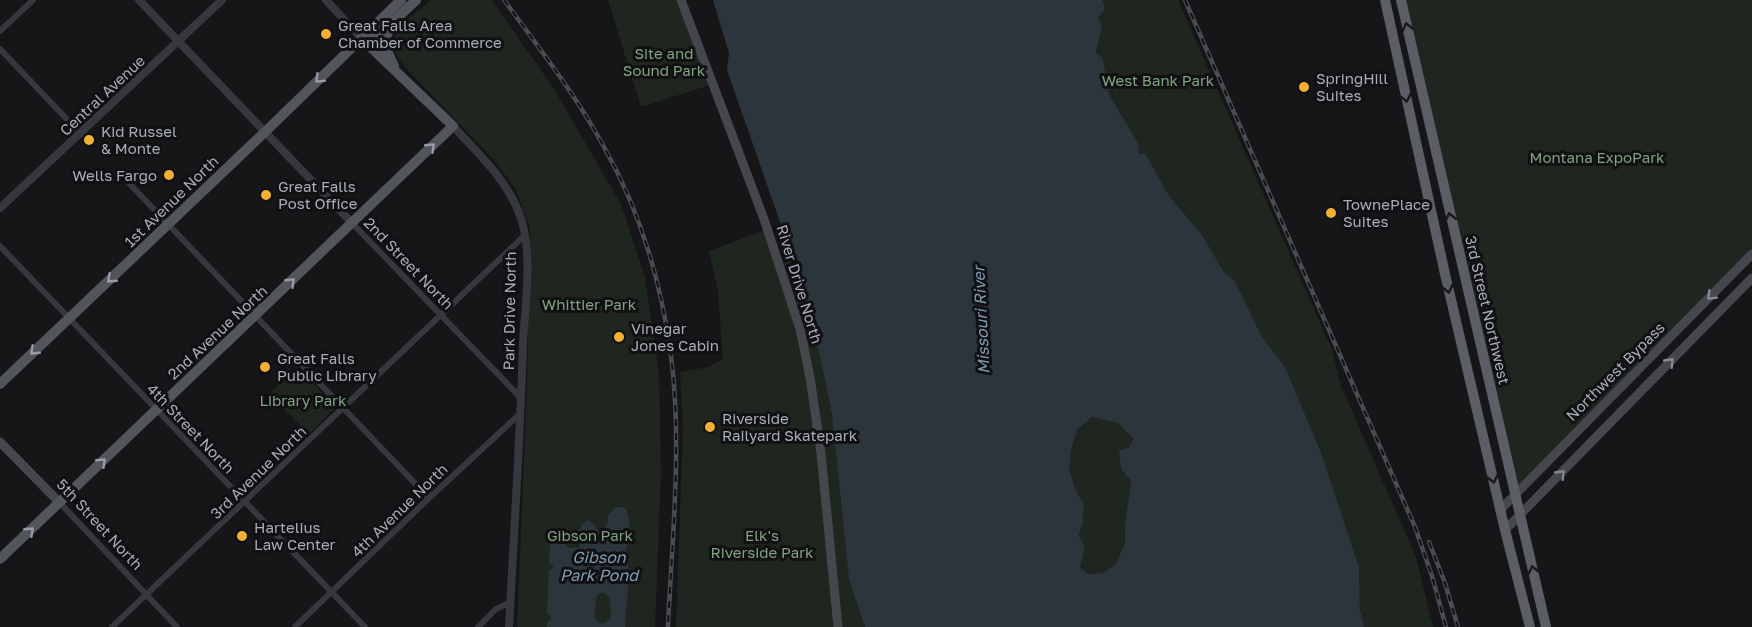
<svg xmlns="http://www.w3.org/2000/svg" width="1752" height="627" font-family="'Golos Text',sans-serif">
<rect width="100%" height="100%" fill="#161618"/>
<path fill="#1e261f" d="M 431,0 L 492,0 L 554,89 L 621,204 L 645,277 L 659,373 L 661,472 L 655,627 L 517,627 L 527,386 L 530,228 L 516,190 L 495,161 L 404,66 C 377,34 408,21 431,0 Z
M 608,0 L 677,0 L 710,85 L 641,107 Z
M 1103,0 L 1178,0 L 1332,350 L 1341,386 L 1416,557 L 1433,627 L 1364,627 L 1360,610 L 1359,567 L 1321,452 L 1285,367 L 1261,335 L 1235,281 L 1224,272 L 1201,233 L 1169,196 L 1145,154 L 1139,154 L 1138,143 L 1109,94 L 1103,58 L 1096,53 L 1102,27 L 1098,18 L 1105,10 Z
M 1401,0 L 1752,0 L 1752,254 L 1516,492 Z
M 765,230 L 777,266 L 791,260 L 819,352 L 832,415 L 849,580 L 865,627 L 676,627 L 683,427 L 680,372 L 708,367 L 723,359 L 718,291 L 709,251 Z
M 297,367 L 336,407 L 309,434 L 269,394 Z
M 1092,417 L 1118,423 L 1133,439 L 1129,447 L 1119,452 L 1121,469 L 1131,480 L 1125,525 L 1125,543 L 1115,565 L 1102,573 L 1089,574 L 1080,567 L 1085,547 L 1079,535 L 1083,523 L 1084,504 L 1076,491 L 1069,469 L 1071,451 L 1077,430 Z"/>
<path fill="#2c353c" fill-rule="evenodd" d="M 713,0 L 1103,0 L 1105,10 L 1098,18 L 1102,26 L 1096,53 L 1103,58 L 1109,94 L 1138,143 L 1139,154 L 1145,153 L 1169,196 L 1201,233 L 1224,272 L 1235,281 L 1261,335 L 1285,367 L 1321,452 L 1359,567 L 1360,610 L 1364,627 L 865,627 L 849,580 L 832,415 L 819,352 L 780,222 L 727,70 L 729,53 ZM 1092,417 L 1118,423 L 1133,439 L 1129,447 L 1119,451 L 1121,469 L 1131,480 L 1125,525 L 1125,543 L 1115,565 L 1102,573 L 1089,574 L 1080,567 L 1085,547 L 1079,535 L 1083,523 L 1084,504 L 1076,491 L 1069,469 L 1071,451 L 1077,430 Z
M 616,507 L 622,507 L 627,510 L 630,524 L 626,553 L 629,571 L 625,627 L 547,627 L 547,622 L 551,620 L 551,616 L 547,614 L 549,571 L 553,569 L 553,566 L 549,563 L 550,542 L 556,532 L 564,536 L 564,543 L 568,548 L 578,548 L 583,539 L 578,531 L 586,520 L 590,521 L 601,533 L 608,523 L 608,515 ZM 600,593 L 604,593 L 610,598 L 611,618 L 604,623 L 599,623 L 594,617 L 596,597 Z"/>
<g fill="none" stroke-linecap="round" stroke-linejoin="round">
<path stroke="#37383d" stroke-width="6" d="M 0,31 L 33,0
M 0,49 L 81,134
M 126,180 L 429,498
M 352,223 L 521,398
M 0,246 L 365,627
M 60,503 L 177,627
M 112,627 L 525,235
M 295,627 L 429,498 L 521,413
M 478,627 L 496,609 L 511,602"/>
<path stroke="#37383d" stroke-width="8" d="M 139,0 L 352,223
M 326,0 L 361,38
M 453,126 C 477,153 506,178 519,213 C 534,250 525,305 523,344 C 520,439 514,533 509,627
M 0,208 L 222,0"/>
<path stroke="#45474d" stroke-width="9" d="M 681,0 L 764,219 L 800,329 L 810,377 L 821,453 L 838,627
M 0,442 L 60,503
M 1500,510 L 1752,254
M 1505,530 L 1752,278"/>
<path stroke="#53555c" stroke-width="10" d="M 390,28 C 382,42 387,52 394,66
M 364,37 L 381,33 L 416,0
M 0,384 L 266,131 L 401,0
M 0,559 L 453,126 L 361,38"/>
<path stroke="#5b5e65" stroke-width="10" d="M 1385,0 L 1445,274 L 1505,530 L 1530,627
M 1401,0 L 1546,627"/>
<g stroke="#4a4c52" stroke-width="4.5">
<path id="rail" d="M 504,0 C 539,48 576,95 604,147 C 639,209 660,278 670,349 C 683,438 672,538 668,627
M 1185,0 L 1415,527 L 1432,576 L 1446,627
M 1429,542 L 1445,583 L 1458,627"/>
</g>
<use href="#rail" stroke="#111113" stroke-width="2" stroke-dasharray="7" stroke-linecap="butt"/>
</g>
<defs><path id="oneway-chevron" d="M-2-3.5L2.5 0L-2 3.5" fill="none" stroke-width="1.6" stroke-linecap="round" stroke-linejoin="round" transform="scale(1.5)"/></defs>
<g stroke="#18191b">
<use href="#oneway-chevron" transform="translate(1407 27) rotate(-103)"/>
<use href="#oneway-chevron" transform="translate(1406 98) rotate(78)"/>
<use href="#oneway-chevron" transform="translate(1450 217) rotate(-103)"/>
<use href="#oneway-chevron" transform="translate(1448 289) rotate(77)"/>
<use href="#oneway-chevron" transform="translate(1493 479) rotate(77)"/>
<use href="#oneway-chevron" transform="translate(1533 570) rotate(-103)"/>
</g>
<g stroke="#979ba6">
<use href="#oneway-chevron" transform="translate(319 79) rotate(136)"/>
<use href="#oneway-chevron" transform="translate(431 147) rotate(-44)"/>
<use href="#oneway-chevron" transform="translate(111 279) rotate(137)"/>
<use href="#oneway-chevron" transform="translate(291 282) rotate(-44)"/>
<use href="#oneway-chevron" transform="translate(34 351) rotate(137)"/>
<use href="#oneway-chevron" transform="translate(102 462) rotate(-44)"/>
<use href="#oneway-chevron" transform="translate(30 531) rotate(-43)"/>
</g>
<g stroke="#858993">
<use href="#oneway-chevron" transform="translate(1711 296) rotate(135)"/>
<use href="#oneway-chevron" transform="translate(1670 362) rotate(-46)"/>
<use href="#oneway-chevron" transform="translate(1561 474) rotate(-46)"/>
</g>
<g fill="#f2b134" stroke="#111113" stroke-width="2">
<circle cx="326" cy="34" r="6"/>
<circle cx="1304" cy="87" r="6"/>
<circle cx="89" cy="140" r="6"/>
<circle cx="169" cy="175" r="6"/>
<circle cx="266" cy="195" r="6"/>
<circle cx="1331" cy="213" r="6"/>
<circle cx="619" cy="337" r="6"/>
<circle cx="265" cy="367" r="6"/>
<circle cx="710" cy="427" r="6"/>
<circle cx="242" cy="536" r="6"/>
</g>
<g text-anchor="middle" dominant-baseline="central" stroke-width="6" stroke-linejoin="round" paint-order="stroke">
<g font-size="15" fill="#a8adb8" stroke="#111113" text-anchor="start">
<text x="338" y="25">Great Falls Area<tspan x="338" dy="17">Chamber of Commerce</tspan></text>
<text x="1316" y="78">SpringHill<tspan x="1316" dy="17">Suites</tspan></text>
<text x="101" y="131">Kid Russel<tspan x="101" dy="17">&amp; Monte</tspan></text>
<text x="157" y="175" text-anchor="end">Wells Fargo</text>
<text x="278" y="186">Great Falls<tspan x="278" dy="17">Post Office</tspan></text>
<text x="1343" y="204">TownePlace<tspan x="1343" dy="17">Suites</tspan></text>
<text x="631" y="328">Vinegar<tspan x="631" dy="17">Jones Cabin</tspan></text>
<text x="277" y="358">Great Falls<tspan x="277" dy="17">Public Library</tspan></text>
<text x="722" y="418">Riverside<tspan x="722" dy="17">Railyard Skatepark</tspan></text>
<text x="254" y="527">Hartelius<tspan x="254" dy="17">Law Center</tspan></text>
</g>
<g font-size="15" fill="#7fa381" stroke="#111113">
<text x="664" y="53">Site and<tspan x="664" dy="17">Sound Park</tspan></text>
<text x="1158" y="80">West Bank Park</text>
<text x="1597" y="157">Montana ExpoPark</text>
<text x="589" y="304">Whittier Park</text>
<text x="303" y="400">Library Park</text>
<text x="590" y="535">Gibson Park</text>
<text x="762" y="535">Elk's<tspan x="762" dy="17">Riverside Park</tspan></text>
</g>
<g font-size="15" fill="#a8adb8" stroke="#111113">
<text transform="translate(102 95) rotate(-43)">Central Avenue</text>
<text transform="translate(171 201) rotate(-44)">1st Avenue North</text>
<text transform="translate(409 263) rotate(46)">2nd Street North</text>
<text transform="translate(800 284) rotate(73)">River Drive North</text>
<text transform="translate(1488 310) rotate(77)">3rd Street Northwest</text>
<text transform="translate(509 311) rotate(-89)">Park Drive North</text>
<text transform="translate(217 332) rotate(-43)">2nd Avenue North</text>
<text transform="translate(1615 371) rotate(-45)">Northwest Bypass</text>
<text transform="translate(191 428) rotate(46)">4th Street North</text>
<text transform="translate(258 472) rotate(-44)">3rd Avenue North</text>
<text transform="translate(399 510) rotate(-44)">4th Avenue North</text>
<text transform="translate(100 524) rotate(47)">5th Street North</text>
</g>
<g font-size="16" font-style="italic" fill="#7f9bb3" stroke="#111113">
<text transform="translate(981 320) rotate(-93)">Missouri River</text>
<text x="599" y="557">Gibson<tspan x="599" dy="18">Park Pond</tspan></text>
</g>
</g>
</svg>
